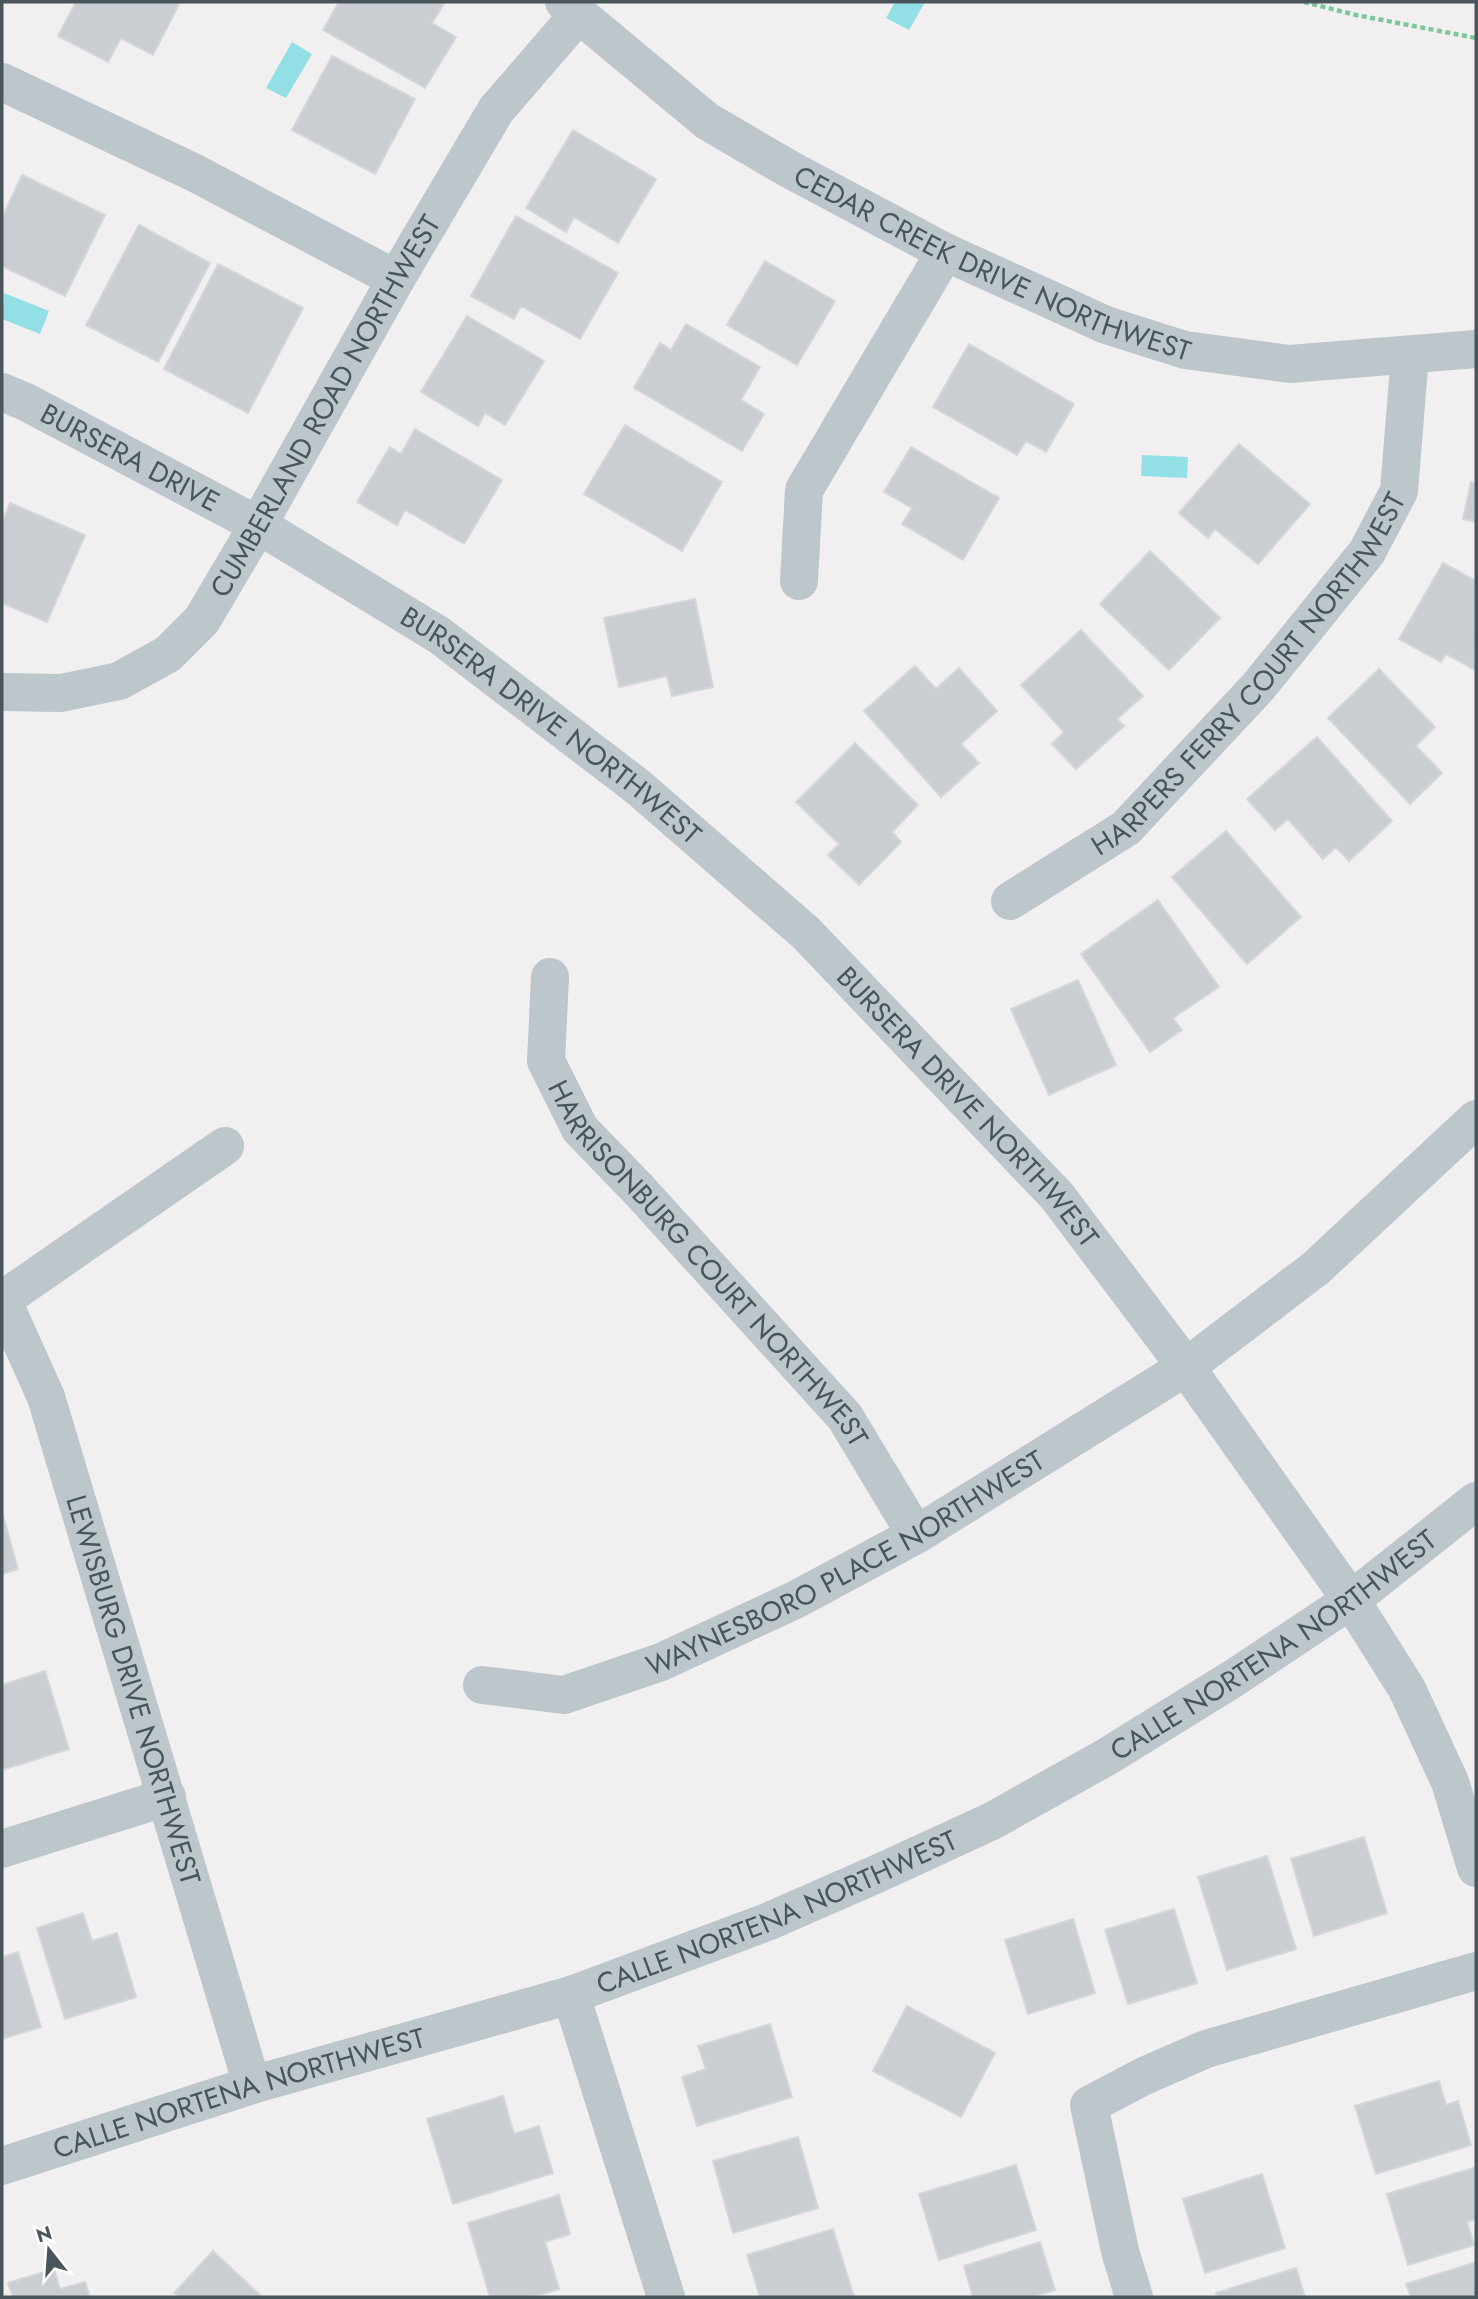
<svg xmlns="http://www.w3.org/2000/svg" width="1478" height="2299" font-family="Jost,sans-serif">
<rect width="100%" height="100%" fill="#f2eff0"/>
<path fill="#92e0e6" d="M 895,2 L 925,2 L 909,30 L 886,18 Z
M 292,42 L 312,54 L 286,98 L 266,88 Z
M 4,293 L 49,311 L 40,334 L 2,319 Z
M 1142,455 L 1188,457 L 1187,478 L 1141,476 Z"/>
<path fill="#cacdd1" stroke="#d4d7da" stroke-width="2" d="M 76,2 L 180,2 L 153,55 L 121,38 L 108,62 L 58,36 Z
M 339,2 L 445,2 L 432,23 L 456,37 L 425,88 L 323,30 Z
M 332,56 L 415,99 L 375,174 L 292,130 Z
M 573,130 L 656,179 L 618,243 L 574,217 L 566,232 L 526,208 Z
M 22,175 L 105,215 L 65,296 L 2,266 L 2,218 Z
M 516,216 L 618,273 L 580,339 L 521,306 L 514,319 L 471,296 Z
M 139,225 L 210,263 L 158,362 L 86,325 Z
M 765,261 L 835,301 L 797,365 L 727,325 Z
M 218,264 L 303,308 L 248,413 L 164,369 Z
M 467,316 L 544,361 L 505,425 L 485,413 L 478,426 L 421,392 Z
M 686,324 L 760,367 L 741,400 L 764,414 L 742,451 L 634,388 L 660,343 L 671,350 Z
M 969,344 L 1074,404 L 1046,452 L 1026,441 L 1017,455 L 933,407 Z
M 625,425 L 722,482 L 682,551 L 584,494 Z
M 415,429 L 502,480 L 464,544 L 405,510 L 397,525 L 357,502 L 390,447 L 401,454 Z
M 1239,444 L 1310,504 L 1258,564 L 1215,529 L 1208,538 L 1179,513 Z
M 911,447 L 999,498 L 963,560 L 902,524 L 912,508 L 884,492 Z
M 1471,482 L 1476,483 L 1476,522 L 1463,519 Z
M 10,503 L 85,535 L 47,622 L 2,603 L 2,523 Z
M 1150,551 L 1220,618 L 1169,670 L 1100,604 Z
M 1443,563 L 1476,581 L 1475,670 L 1446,654 L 1441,662 L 1399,639 Z
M 695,599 L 713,687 L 672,696 L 667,676 L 619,687 L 604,618 Z
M 1081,630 L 1143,696 L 1117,719 L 1124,726 L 1076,769 L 1052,744 L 1064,732 L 1021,685 Z
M 915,666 L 936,689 L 959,668 L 997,711 L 961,744 L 979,763 L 941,797 L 864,711 Z
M 1379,669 L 1435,727 L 1416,746 L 1442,773 L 1410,804 L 1328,718 Z
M 1317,737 L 1392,821 L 1349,861 L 1336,847 L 1323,859 L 1288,819 L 1275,830 L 1247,799 Z
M 855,743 L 918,805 L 892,832 L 901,842 L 859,885 L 828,855 L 839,844 L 796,802 Z
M 1226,831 L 1301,917 L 1247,964 L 1172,877 Z
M 1158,900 L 1219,987 L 1173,1018 L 1182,1030 L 1150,1052 L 1081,954 Z
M 1078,980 L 1116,1065 L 1049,1095 L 1011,1009 Z
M 2,1512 L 18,1569 L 2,1574 Z
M 45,1671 L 69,1749 L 2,1770 L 2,1685 Z
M 1364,1837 L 1387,1913 L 1314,1936 L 1291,1859 Z
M 1267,1856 L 1296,1949 L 1227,1970 L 1198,1877 Z
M 1174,1909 L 1197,1983 L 1128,2004 L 1105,1930 Z
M 83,1913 L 92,1941 L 117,1933 L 136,1997 L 65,2019 L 37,1928 Z
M 1073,1919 L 1095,1993 L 1028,2014 L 1005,1940 Z
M 18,1952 L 41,2027 L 2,2039 L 2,1957 Z
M 907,2006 L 995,2053 L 961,2117 L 873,2071 Z
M 770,2024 L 792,2097 L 697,2126 L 682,2077 L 706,2069 L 698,2046 Z
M 1439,2081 L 1446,2105 L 1458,2101 L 1471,2145 L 1376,2174 L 1355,2106 Z
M 503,2096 L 514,2134 L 539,2126 L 553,2173 L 453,2204 L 427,2119 Z
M 798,2137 L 818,2208 L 733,2233 L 713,2161 Z
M 1016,2165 L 1036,2230 L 939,2260 L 919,2194 Z
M 1476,2167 L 1476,2219 L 1467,2222 L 1474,2245 L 1408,2265 L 1387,2194 Z
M 1262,2174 L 1285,2248 L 1205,2273 L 1183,2199 Z
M 559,2195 L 570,2234 L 545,2242 L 559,2289 L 532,2297 L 490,2297 L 468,2223 Z
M 833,2229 L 854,2297 L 760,2297 L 747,2255 Z
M 1040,2242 L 1055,2290 L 1031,2297 L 973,2297 L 964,2266 Z
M 213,2251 L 262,2297 L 179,2297 L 174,2293 Z
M 1476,2262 L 1476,2297 L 1411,2297 L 1406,2284 Z
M 1296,2268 L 1305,2297 L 1217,2297 L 1216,2293 Z
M 54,2269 L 60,2289 L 85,2282 L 90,2297 L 13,2297 L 8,2283 Z"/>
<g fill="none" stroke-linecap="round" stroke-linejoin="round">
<path stroke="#7cc798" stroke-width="4.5" stroke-dasharray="5 3.5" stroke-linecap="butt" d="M 1304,2 L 1356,15 L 1476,38"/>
<g stroke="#bcc6cb" stroke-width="38">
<path id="s1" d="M 564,2 L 707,121 L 789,169 L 945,252 L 1106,325 L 1185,350 L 1290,364 L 1476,349"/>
<path d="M 2,82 L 195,173 L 396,279"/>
<path id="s2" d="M 2,392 L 26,402 L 258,525 L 439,635 L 638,787 L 806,933 L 1057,1196 L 1186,1367 L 1351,1600 L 1407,1689 L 1450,1782 L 1476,1868"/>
<path d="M 799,581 L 804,490 L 945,252"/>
<path id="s3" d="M 2,692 L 61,693 L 119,681 L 168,654 L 202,620 L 258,525 L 396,279 L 496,110 L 578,15"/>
<path id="s4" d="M 1010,901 L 1126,828 L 1258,687 L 1367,552 L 1399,491 L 1410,355"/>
<path id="s5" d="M 550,977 L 546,1061 L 580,1129 L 639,1190 L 845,1417 L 916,1535"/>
<path id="s6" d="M 2,1299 L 46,1397 L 252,2085"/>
<path d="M 2,1300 L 225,1146"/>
<path id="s7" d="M 482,1685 L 564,1695 L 661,1662 L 795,1600 L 916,1535 L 1186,1367 L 1316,1268 L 1476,1119"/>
<path d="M 2,1849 L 167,1797"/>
<path d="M 571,1995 L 666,2297"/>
<path d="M 1134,2297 L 1120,2251 L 1089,2105 L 1144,2076 L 1206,2049 L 1476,1971"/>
</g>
<path stroke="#bcc6cb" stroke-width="38" id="s8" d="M 2,2166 L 252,2085 L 571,1995 L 767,1922 L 879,1873 L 992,1821 L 1108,1756 L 1234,1678 L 1351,1600 L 1476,1501"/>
</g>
<g text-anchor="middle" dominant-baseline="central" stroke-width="6" stroke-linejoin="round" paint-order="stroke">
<g font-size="28" fill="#49555b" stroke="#fff">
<text stroke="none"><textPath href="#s1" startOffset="506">CEDAR CREEK DRIVE NORTHWEST</textPath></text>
<text stroke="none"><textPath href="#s3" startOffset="469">CUMBERLAND ROAD NORTHWEST</textPath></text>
<text stroke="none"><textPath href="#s2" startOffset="144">BURSERA DRIVE</textPath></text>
<text stroke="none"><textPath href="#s4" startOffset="334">HARPERS FERRY COURT NORTHWEST</textPath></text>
<text stroke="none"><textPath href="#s2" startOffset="644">BURSERA DRIVE NORTHWEST</textPath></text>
<text stroke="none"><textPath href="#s2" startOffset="1211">BURSERA DRIVE NORTHWEST</textPath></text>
<text stroke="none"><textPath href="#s5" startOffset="345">HARRISONBURG COURT NORTHWEST</textPath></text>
<text stroke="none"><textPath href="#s7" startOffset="394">WAYNESBORO PLACE NORTHWEST</textPath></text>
<text stroke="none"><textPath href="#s8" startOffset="1382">CALLE NORTENA NORTHWEST</textPath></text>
<text stroke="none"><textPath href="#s6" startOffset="413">LEWISBURG DRIVE NORTHWEST</textPath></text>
<text stroke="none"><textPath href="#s8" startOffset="816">CALLE NORTENA NORTHWEST</textPath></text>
<text stroke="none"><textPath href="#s8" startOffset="248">CALLE NORTENA NORTHWEST</textPath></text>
</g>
</g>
<rect width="1478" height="2299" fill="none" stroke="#49555b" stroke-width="7"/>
<g transform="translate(49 2250) rotate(343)" stroke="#ffffff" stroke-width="5" paint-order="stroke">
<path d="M0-5L12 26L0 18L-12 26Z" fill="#49555b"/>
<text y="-10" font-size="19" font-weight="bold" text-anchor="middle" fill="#49555b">N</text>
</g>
</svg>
